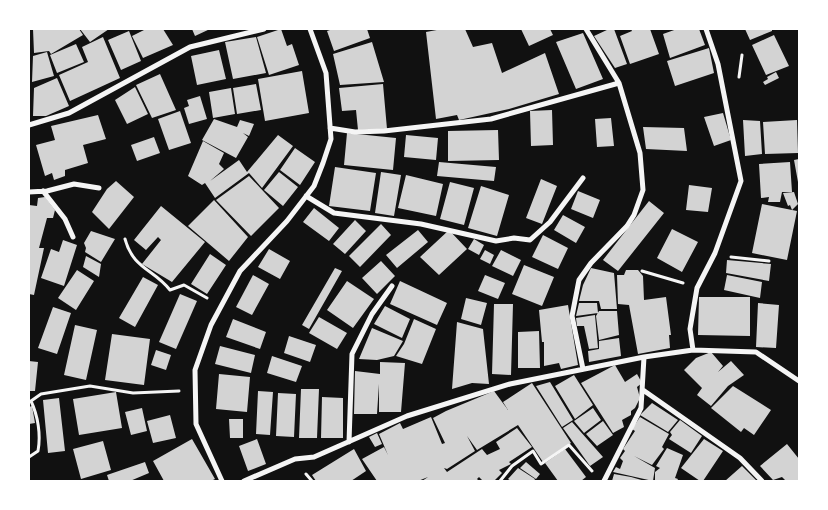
<svg xmlns="http://www.w3.org/2000/svg" width="828" height="510" font-family="'Alegreya Sans',sans-serif">
<rect width="100%" height="100%" fill="#111"/>
<path fill="#d3d3d3" d="M 33,29 L 79,29 L 83,35 L 51,54 L 49,51 L 34,53 Z
M 80,29 L 109,29 L 90,42 Z
M 146,29 L 163,29 L 173,45 L 143,58 L 132,36 Z
M 192,29 L 210,29 L 195,36 Z
M 281,29 L 287,46 L 292,44 L 299,65 L 269,75 L 257,37 Z
M 333,29 L 367,29 L 370,38 L 334,51 L 327,31 Z
M 442,29 L 465,29 L 473,47 L 492,43 L 502,73 L 545,53 L 559,94 L 509,109 L 459,120 L 457,115 L 436,119 L 426,32 Z
M 521,29 L 550,29 L 553,35 L 529,46 Z
M 609,29 L 614,29 L 627,64 L 615,68 L 594,36 Z
M 631,29 L 650,29 L 659,54 L 630,64 L 620,36 L 632,31 Z
M 677,29 L 699,29 L 705,45 L 670,58 L 663,34 Z
M 745,29 L 772,29 L 772,31 L 750,40 Z
M 129,31 L 141,61 L 121,70 L 108,40 Z
M 583,33 L 603,79 L 576,89 L 556,42 Z
M 774,35 L 789,66 L 766,75 L 752,45 Z
M 103,37 L 120,78 L 70,101 L 59,75 L 88,62 L 82,47 Z
M 256,37 L 266,73 L 233,79 L 225,42 Z
M 372,42 L 384,82 L 340,85 L 333,54 Z
M 76,44 L 84,62 L 57,73 L 50,55 Z
M 709,48 L 714,73 L 675,86 L 667,61 Z
M 219,50 L 226,79 L 197,85 L 191,56 Z
M 47,52 L 54,76 L 32,82 L 33,56 Z
M 302,71 L 309,113 L 265,121 L 258,79 Z
M 776,72 L 779,78 L 765,85 L 763,82 L 768,79 L 767,77 Z
M 160,74 L 176,110 L 152,118 L 136,85 Z
M 57,78 L 69,106 L 46,116 L 33,116 L 34,88 Z
M 256,84 L 261,110 L 237,114 L 233,88 Z
M 383,84 L 387,129 L 358,130 L 356,110 L 342,111 L 339,88 Z
M 135,87 L 148,114 L 127,124 L 115,100 Z
M 231,88 L 235,114 L 213,118 L 209,92 Z
M 200,96 L 207,119 L 189,124 L 184,108 L 189,106 L 187,100 Z
M 552,110 L 553,145 L 531,146 L 530,111 Z
M 180,111 L 191,143 L 169,150 L 158,119 Z
M 723,113 L 731,140 L 714,146 L 704,117 Z
M 98,115 L 106,139 L 83,145 L 88,163 L 65,170 L 65,176 L 54,180 L 52,173 L 45,176 L 36,145 L 55,140 L 51,126 Z
M 611,118 L 614,146 L 597,147 L 595,119 Z
M 214,119 L 237,127 L 240,120 L 254,124 L 249,136 L 243,133 L 248,137 L 236,158 L 202,140 Z
M 743,120 L 760,121 L 762,154 L 745,156 Z
M 797,120 L 798,153 L 765,154 L 763,122 Z
M 643,127 L 684,128 L 687,151 L 646,149 Z
M 498,130 L 499,160 L 448,161 L 448,131 Z
M 347,133 L 396,138 L 393,170 L 344,165 Z
M 278,135 L 293,146 L 262,188 L 249,173 L 215,198 L 205,183 L 202,185 L 188,176 L 203,141 L 224,153 L 219,164 L 224,169 L 210,181 L 239,160 L 247,172 Z
M 406,135 L 438,138 L 436,160 L 404,157 Z
M 154,137 L 160,153 L 137,161 L 131,145 Z
M 295,148 L 315,162 L 300,185 L 280,170 Z
M 799,159 L 799,182 L 798,182 L 794,160 Z
M 439,162 L 496,167 L 494,181 L 437,176 Z
M 790,162 L 792,192 L 782,192 L 780,202 L 768,202 L 769,197 L 761,198 L 759,164 Z
M 335,167 L 376,173 L 370,211 L 329,206 Z
M 279,172 L 298,187 L 283,206 L 264,190 Z
M 381,172 L 401,175 L 394,216 L 375,213 Z
M 406,175 L 443,184 L 436,216 L 398,208 Z
M 249,176 L 279,208 L 251,236 L 216,200 Z
M 541,179 L 557,186 L 542,224 L 526,218 Z
M 116,181 L 134,197 L 109,229 L 92,212 L 107,189 Z
M 450,182 L 474,188 L 464,225 L 440,219 Z
M 689,185 L 712,188 L 708,212 L 686,210 Z
M 481,186 L 509,195 L 497,236 L 468,228 Z
M 578,191 L 600,200 L 593,218 L 571,209 Z
M 794,192 L 798,204 L 792,210 L 790,205 L 788,206 L 783,193 Z
M 45,197 L 55,210 L 53,218 L 47,218 L 39,248 L 44,248 L 34,295 L 29,294 L 29,205 L 37,206 L 38,198 Z
M 214,200 L 248,237 L 229,261 L 188,226 Z
M 649,201 L 664,213 L 618,271 L 603,260 Z
M 762,204 L 797,211 L 787,260 L 752,253 Z
M 161,206 L 205,242 L 172,282 L 142,264 L 161,240 L 158,237 L 146,250 L 134,240 Z
M 314,208 L 339,228 L 329,241 L 303,222 Z
M 563,215 L 585,227 L 576,243 L 554,230 Z
M 355,220 L 366,231 L 345,254 L 333,244 Z
M 381,224 L 391,235 L 360,267 L 349,256 Z
M 672,229 L 698,242 L 682,272 L 657,258 Z
M 418,230 L 428,242 L 397,268 L 386,255 Z
M 449,230 L 467,249 L 439,275 L 420,257 Z
M 91,231 L 115,239 L 101,262 L 85,252 L 86,248 L 84,243 Z
M 543,235 L 568,248 L 558,269 L 532,257 Z
M 474,239 L 484,245 L 479,255 L 468,249 Z
M 63,240 L 77,245 L 64,286 L 41,278 L 51,249 L 59,252 Z
M 269,249 L 290,261 L 280,279 L 258,267 Z
M 485,250 L 494,255 L 490,264 L 480,259 Z
M 501,250 L 521,260 L 513,276 L 492,266 Z
M 210,254 L 226,265 L 207,294 L 191,284 Z
M 86,256 L 101,264 L 99,277 L 83,267 Z
M 727,260 L 771,264 L 769,281 L 726,273 Z
M 381,261 L 395,276 L 377,294 L 362,278 Z
M 524,265 L 554,277 L 542,306 L 512,294 Z
M 335,268 L 342,271 L 309,329 L 302,325 Z
M 591,268 L 614,273 L 617,309 L 601,309 L 599,301 L 579,301 L 583,285 Z
M 77,270 L 94,281 L 76,310 L 58,298 Z
M 626,270 L 638,270 L 643,276 L 644,300 L 666,297 L 671,335 L 669,335 L 670,348 L 638,354 L 629,305 L 618,304 L 617,275 L 624,275 Z
M 253,275 L 269,284 L 252,315 L 236,307 Z
M 485,275 L 505,283 L 498,299 L 478,291 Z
M 727,275 L 762,282 L 760,298 L 724,290 Z
M 143,277 L 158,285 L 135,327 L 119,318 Z
M 347,281 L 374,299 L 353,328 L 327,310 Z
M 400,281 L 447,303 L 437,325 L 390,304 Z
M 180,294 L 197,301 L 176,349 L 159,342 Z
M 699,297 L 750,297 L 750,336 L 698,335 Z
M 466,298 L 487,303 L 481,325 L 461,319 Z
M 579,303 L 597,303 L 598,313 L 576,316 Z
M 758,303 L 779,305 L 776,348 L 756,347 Z
M 494,304 L 513,304 L 511,375 L 492,374 Z
M 568,305 L 578,365 L 561,369 L 559,363 L 544,366 L 544,342 L 542,342 L 539,310 Z
M 385,306 L 410,319 L 402,338 L 374,324 Z
M 53,307 L 71,313 L 57,354 L 38,348 Z
M 599,311 L 617,311 L 619,335 L 599,340 L 596,316 Z
M 595,315 L 598,348 L 589,349 L 584,326 L 577,326 L 576,318 Z
M 319,317 L 347,333 L 337,349 L 309,333 Z
M 233,319 L 266,332 L 260,349 L 226,337 Z
M 414,319 L 436,329 L 422,364 L 396,356 L 404,344 Z
M 457,322 L 483,329 L 489,384 L 472,383 L 452,389 Z
M 75,325 L 97,330 L 86,380 L 64,375 Z
M 372,328 L 403,341 L 394,356 L 377,360 L 359,359 Z
M 539,331 L 540,368 L 518,368 L 518,332 Z
M 112,334 L 150,339 L 144,385 L 105,380 Z
M 289,336 L 316,345 L 310,362 L 284,353 Z
M 619,338 L 621,356 L 589,362 L 588,351 L 599,349 L 599,341 Z
M 220,346 L 255,355 L 251,373 L 215,364 Z
M 156,350 L 171,355 L 166,370 L 151,365 Z
M 711,352 L 723,366 L 718,372 L 731,361 L 744,375 L 728,386 L 711,406 L 697,395 L 702,388 L 684,370 L 696,358 Z
M 272,356 L 302,366 L 296,382 L 267,373 Z
M 29,361 L 38,362 L 35,391 L 29,391 Z
M 380,362 L 405,363 L 401,412 L 379,412 L 379,384 L 377,414 L 354,414 L 355,371 L 380,374 Z
M 615,365 L 625,382 L 637,374 L 642,383 L 637,387 L 640,398 L 635,408 L 631,411 L 631,415 L 622,420 L 624,427 L 613,433 L 581,383 Z
M 219,374 L 250,377 L 247,412 L 216,409 Z
M 574,375 L 593,405 L 575,419 L 555,386 Z
M 550,382 L 573,420 L 562,427 L 536,386 Z
M 532,383 L 571,443 L 543,462 L 518,425 L 477,450 L 467,436 L 475,451 L 447,469 L 444,468 L 447,472 L 482,449 L 487,455 L 500,449 L 496,442 L 517,428 L 532,447 L 509,462 L 511,464 L 499,470 L 502,473 L 494,481 L 483,481 L 479,477 L 477,479 L 479,481 L 422,481 L 428,477 L 418,481 L 377,481 L 362,459 L 384,447 L 388,455 L 379,434 L 400,423 L 403,429 L 431,417 L 442,444 L 445,443 L 433,418 L 446,411 L 494,391 L 508,410 L 503,402 Z
M 733,386 L 771,410 L 754,435 L 744,428 L 741,432 L 711,408 Z
M 301,389 L 319,389 L 317,438 L 299,438 Z
M 258,391 L 273,392 L 270,435 L 256,434 Z
M 116,392 L 122,428 L 79,435 L 73,399 Z
M 278,393 L 296,394 L 294,437 L 276,436 Z
M 322,397 L 343,398 L 343,438 L 321,438 Z
M 59,398 L 65,451 L 48,453 L 43,400 Z
M 652,403 L 678,420 L 668,432 L 640,415 Z
M 32,406 L 35,423 L 29,424 L 29,407 Z
M 142,408 L 147,431 L 131,435 L 125,412 Z
M 593,408 L 601,420 L 584,433 L 574,421 Z
M 170,415 L 176,438 L 153,443 L 147,421 Z
M 640,417 L 669,434 L 662,447 L 664,449 L 652,465 L 634,456 L 655,468 L 653,481 L 613,472 L 616,467 L 620,469 L 623,461 L 620,458 L 625,451 L 623,449 L 635,431 L 632,429 Z
M 229,419 L 243,419 L 243,438 L 230,438 Z
M 680,420 L 702,436 L 691,453 L 669,439 L 672,435 L 670,432 Z
M 603,421 L 613,435 L 597,446 L 586,434 Z
M 572,422 L 603,457 L 590,466 L 563,428 Z
M 377,433 L 382,444 L 375,447 L 369,437 Z
M 192,439 L 215,479 L 211,481 L 164,481 L 153,461 Z
M 257,439 L 266,464 L 248,471 L 239,446 Z
M 704,439 L 723,451 L 703,481 L 700,481 L 681,468 Z
M 103,441 L 111,470 L 81,479 L 73,449 Z
M 787,444 L 799,459 L 799,481 L 786,481 L 782,477 L 773,480 L 760,466 Z
M 667,448 L 683,455 L 675,478 L 678,479 L 677,481 L 655,481 L 655,472 L 660,468 L 656,466 Z
M 354,449 L 366,471 L 351,481 L 316,481 L 312,475 Z
M 565,449 L 586,477 L 581,481 L 558,481 L 545,463 Z
M 145,462 L 149,473 L 130,481 L 109,481 L 107,475 Z
M 526,462 L 540,474 L 536,479 L 520,468 Z
M 742,466 L 757,481 L 725,481 Z
M 518,468 L 535,479 L 534,481 L 511,481 L 508,479 Z
M 614,474 L 631,477 L 645,481 L 612,481 Z"/>
<g fill="none" stroke-linecap="round" stroke-linejoin="round">
<path stroke="#f5f5f5" stroke-width="3" d="M 739,77 L 742,55
M 125,239 C 133,269 154,269 170,290 L 184,285 L 207,298
M 731,257 L 769,261
M 642,271 L 683,283
M 29,457 L 38,451 C 41,435 38,416 31,401 L 41,394 L 90,386 L 133,393 L 179,391
M 306,474 L 312,481
M 500,481 L 512,466 L 533,451 L 541,464 L 569,445 L 592,471"/>
<path stroke="#f5f5f5" stroke-width="5" d="M 29,125 L 69,113 L 190,47 L 264,29
M 330,128 L 355,132 L 384,131 L 491,119 L 619,83
M 43,191 L 65,219 L 73,237
M 29,192 L 47,191 L 74,184 L 99,188
M 306,196 L 334,213 L 421,224 L 496,241 L 514,238 L 530,240 L 550,222 L 583,178
M 693,350 L 690,329 L 697,288 L 715,253 L 741,181 L 718,64 L 706,29
M 583,369 L 572,316 L 579,280 L 591,263 L 627,226 L 634,215 L 643,190 L 640,153 L 619,83 L 586,29
M 643,390 L 740,458 L 762,481
M 349,442 L 352,354 L 372,314 L 392,286
M 222,481 L 196,424 L 195,370 L 211,325 L 240,271 L 287,221 L 314,186 L 323,163 L 331,139 L 326,73 L 310,29
M 244,481 L 295,459 L 314,457 L 407,416 L 510,384 L 644,357 L 693,350 L 756,352 L 799,381
M 604,481 L 641,408 L 644,357"/>
</g>
<rect width="828" height="510" fill="none" stroke="#ffffff" stroke-width="60"/>
</svg>
